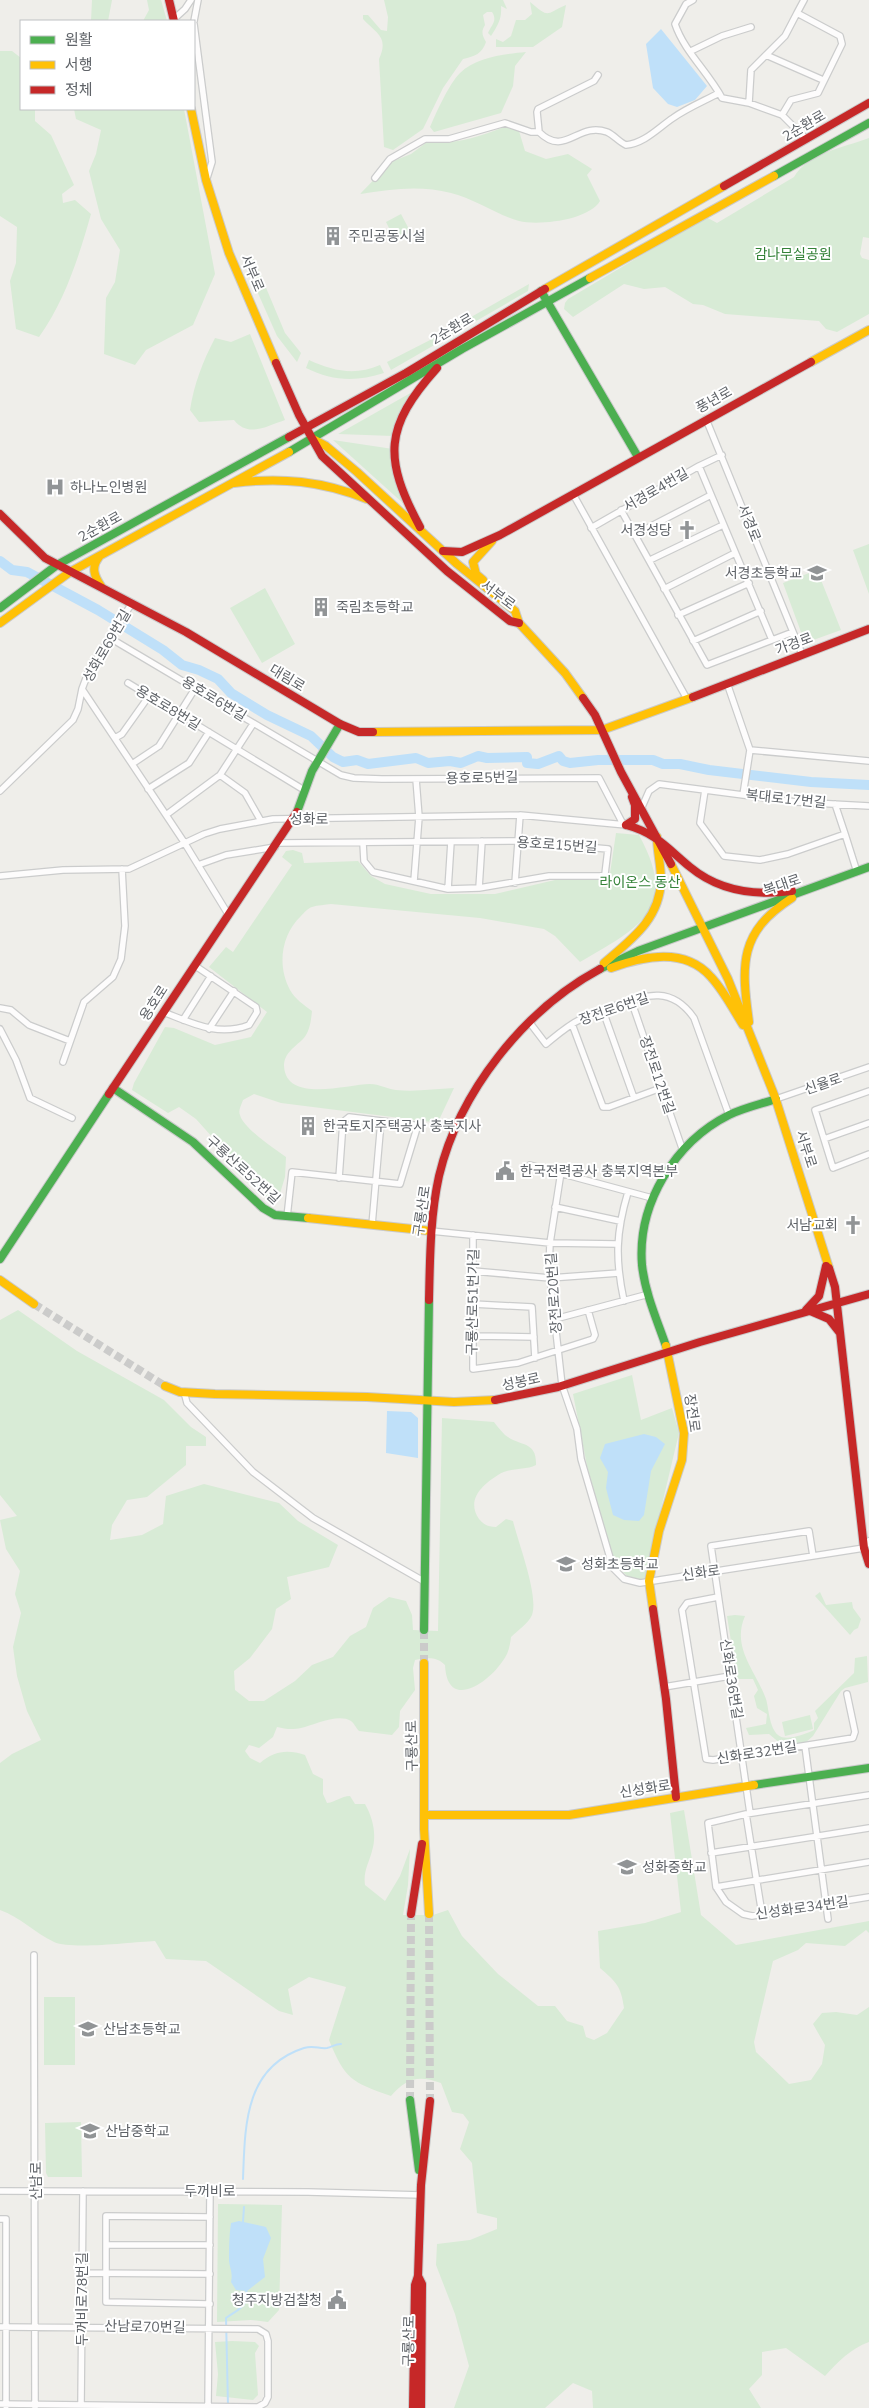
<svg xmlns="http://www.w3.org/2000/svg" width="869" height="2408" font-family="'Nunito Sans','Noto Sans KR',sans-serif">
<rect width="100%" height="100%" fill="#efeeea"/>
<path fill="#d8ebd6" d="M 92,0 L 112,0 L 108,21 L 91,21 Z
M 147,0 L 161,0 L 167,21 L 143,21 L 149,10 Z
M 384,0 L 503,0 L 507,9 L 501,6 C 502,19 498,25 491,36 L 488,33 C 491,25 498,21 492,12 L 487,12 L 483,15 L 485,25 C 481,31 482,35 486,42 C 482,54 475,56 463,59 L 443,88 L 423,129 L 393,150 L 384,147 L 379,59 C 389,37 377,34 363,19 L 363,15 L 368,15 L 381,30 L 387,31 L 388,17 Z
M 530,2 C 551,19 544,14 566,5 L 562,27 L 533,47 L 496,47 L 496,39 L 503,42 L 511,36 L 516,20 L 525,20 L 532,14 Z
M 0,51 L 12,51 L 21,58 L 21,109 L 35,109 L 35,121 L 51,135 L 74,185 L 62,194 L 63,203 L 75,200 L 91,214 C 79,256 65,301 39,337 L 16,329 L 10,281 L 16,263 L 17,227 L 0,216 Z
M 526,52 L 515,66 L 513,86 L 501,113 L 434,132 L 430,127 C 437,111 449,84 460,73 C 476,57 505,54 526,52 Z
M 74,109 L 184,109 L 215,274 L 193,325 L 146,350 L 135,365 L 104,354 L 106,298 L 115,282 L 120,250 L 101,219 L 89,171 L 96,154 L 101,130 L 76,119 Z
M 504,127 L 519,131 L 525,151 L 546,159 L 568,154 L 592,169 L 587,175 L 600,201 C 589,220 539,226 519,221 C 495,214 475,199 451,193 C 421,185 391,189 360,194 L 391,162 L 411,154 L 427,142 C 459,144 475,138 504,127 Z
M 869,138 L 869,238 L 863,237 L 860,254 L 862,258 L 869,260 L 869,314 L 837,332 L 826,329 L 819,321 L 725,314 L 703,305 L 693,304 L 665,287 L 644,289 L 624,284 L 573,317 L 564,309 L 565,303 L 568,299 L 706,217 L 717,223 L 794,177 C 809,152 843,148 869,138 Z
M 401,214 L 411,233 L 399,238 L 393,236 L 386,222 Z
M 254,259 L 285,333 L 301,353 L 297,362 L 277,336 L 245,264 Z
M 529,284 L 528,291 L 391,370 L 387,362 L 438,336 Z
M 250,334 L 285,420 C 267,426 248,438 234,420 L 199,422 L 190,410 C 194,384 203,361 215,338 L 231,342 Z
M 309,360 C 333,371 355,376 380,365 L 384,373 C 356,382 332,381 306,368 Z
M 414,391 L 393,436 L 338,434 Z
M 333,440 L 393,449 L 405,505 Z
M 869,544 L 869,594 L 853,550 Z
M 817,570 L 841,630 L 805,643 L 783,583 Z
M 265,588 L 295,644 L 262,663 L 230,608 Z
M 616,833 L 639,835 C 680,910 639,927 580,962 L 555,936 L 544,929 L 480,918 L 331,904 C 325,905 318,905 312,907 C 308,908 304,913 301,916 C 281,935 277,966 290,990 C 295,999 304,1005 312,1011 C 311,1020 310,1032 303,1039 C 295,1047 284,1053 284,1066 C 286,1104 348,1084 370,1084 C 379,1084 388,1089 396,1090 C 415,1092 435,1089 454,1088 L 439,1120 L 432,1122 L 281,1103 L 254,1094 L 243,1100 C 241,1106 238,1110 240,1115 C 243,1128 275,1149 286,1157 L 285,1177 L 277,1203 L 268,1199 L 196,1119 L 179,1107 L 168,1113 L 132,1090 L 134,1083 L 165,1027 L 174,1028 L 215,1045 L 251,1037 L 267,1012 L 209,967 L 226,947 L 233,952 L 292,865 L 282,857 L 286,851 L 293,850 L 302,853 L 304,863 L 358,861 L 371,876 L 385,884 L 431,894 L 495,894 L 555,880 L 609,880 Z
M 18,1310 L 77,1351 L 164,1400 L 191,1427 L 206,1437 L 206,1446 L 186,1446 L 186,1465 L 147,1497 L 127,1500 L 112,1525 L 110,1540 L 142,1535 L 163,1524 L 166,1496 L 204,1484 L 279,1503 L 298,1521 L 338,1545 L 329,1567 L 287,1577 L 291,1599 L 276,1609 L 272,1629 L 250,1658 L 234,1671 L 235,1690 L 249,1701 L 264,1701 L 295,1681 L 312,1665 L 333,1657 L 350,1636 L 366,1627 L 373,1608 L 389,1597 L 406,1601 L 412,1615 L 413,1630 L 438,1631 L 442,1418 L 494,1422 C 497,1426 501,1431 505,1435 C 520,1447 537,1440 536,1465 C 524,1471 509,1467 498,1475 C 482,1485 466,1500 479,1519 C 484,1525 489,1527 496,1527 L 506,1519 L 513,1521 C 518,1542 539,1596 532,1615 C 528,1624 518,1630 511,1637 C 510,1646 508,1655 502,1662 C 486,1685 447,1710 445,1665 C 436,1656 427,1658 415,1660 L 413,1668 L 415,1690 L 400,1711 L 399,1727 L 392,1735 L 359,1731 C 356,1728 354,1723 351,1721 C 338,1713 314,1725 301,1728 C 292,1730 285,1729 277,1727 L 273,1737 L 259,1748 L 249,1745 L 245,1751 L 250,1758 L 260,1763 C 274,1751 287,1749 305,1755 L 313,1774 L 323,1779 L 323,1794 L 327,1803 C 336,1802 341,1796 350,1796 L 355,1804 L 365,1804 C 373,1818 377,1835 372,1851 C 369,1863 363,1871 365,1885 L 385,1901 L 400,1876 L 410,1849 L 408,1885 L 403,1915 L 433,1915 L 448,1910 L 462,1936 L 498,1974 L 538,2006 L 555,2006 L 567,2021 L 583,2026 L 586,2037 L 594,2040 L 607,2033 L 624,2008 C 621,1986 616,1982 600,1968 L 598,1931 L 645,1923 L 681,1912 L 670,1813 L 684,1810 L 701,1915 L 736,1945 L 869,1921 L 869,1933 L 866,1930 L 845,1946 L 806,1943 L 798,1950 L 773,1961 L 754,2042 L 756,2052 L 789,2084 L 811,2080 L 822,2064 L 825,2045 L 813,2024 L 822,2013 L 836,2012 L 857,2015 L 869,2007 L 869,2342 C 850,2349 839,2361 825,2376 L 786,2348 L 762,2352 L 762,2375 L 749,2389 L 761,2408 L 593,2408 L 592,2391 L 573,2383 L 545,2408 L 454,2408 L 469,2366 L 455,2314 L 436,2265 L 437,2244 L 470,2240 L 497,2229 L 497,2218 L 477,2213 L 472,2163 L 460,2149 L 469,2122 L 463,2114 L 452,2112 L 441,2083 C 418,2075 407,2078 391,2096 C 351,2082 345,2079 329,2040 L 346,1987 L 309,1977 L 288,1989 L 293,2015 L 279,2011 L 206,1961 L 166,1959 L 155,1941 C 132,1942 72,1950 54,1942 C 35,1933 20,1917 0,1910 L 0,1763 L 12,1754 L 41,1740 L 27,1711 L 17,1676 L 13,1647 L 21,1613 L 15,1594 L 20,1571 L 6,1549 L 0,1520 L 17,1516 L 0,1495 L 0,1320 Z
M 632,1375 L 641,1420 L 672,1408 L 679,1433 L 644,1580 L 628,1577 L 615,1564 L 587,1466 L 573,1394 Z
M 820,1592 L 826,1605 L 852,1602 L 853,1608 L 861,1619 L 858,1628 L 854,1630 L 850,1635 L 815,1596 Z
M 735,1615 L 745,1616 C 731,1648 756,1671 766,1699 C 769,1709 769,1727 778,1735 C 786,1742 805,1734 814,1730 L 814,1723 L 818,1718 L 815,1711 L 854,1673 L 855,1658 L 867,1656 L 868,1682 L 845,1688 L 841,1691 L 813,1736 L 805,1743 L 781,1744 L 769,1734 L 749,1735 L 746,1728 L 766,1724 L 767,1714 L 757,1708 L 754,1696 L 758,1690 L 753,1679 L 737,1679 L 727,1616 Z
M 810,1715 L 813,1729 L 785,1736 L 782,1722 Z
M 44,1997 L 75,1997 L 75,2065 L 44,2065 Z
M 81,2122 L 82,2177 L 48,2177 L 46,2173 L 45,2123 Z
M 218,2204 L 282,2205 L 279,2310 L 268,2322 L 251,2320 L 217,2322 Z
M 232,2341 L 255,2342 L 259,2346 L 255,2353 L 258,2395 L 253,2400 L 216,2396 L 218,2374 L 215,2342 Z"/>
<path fill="#bfe0f9" d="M 661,29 L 707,86 L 695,100 L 677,107 L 668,104 L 653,88 L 646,44 Z
M 387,1411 L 411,1412 L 418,1418 L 418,1458 L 386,1453 Z
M 644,1434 L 656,1437 L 665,1444 L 651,1471 L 644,1515 L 639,1521 L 624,1520 L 613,1515 L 606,1488 L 608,1472 L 600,1458 L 605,1444 Z
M 239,2221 L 266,2227 L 271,2238 L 263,2259 L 265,2277 L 247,2291 L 236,2290 L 231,2282 C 233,2273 230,2269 229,2261 C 229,2249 229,2236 231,2223 Z"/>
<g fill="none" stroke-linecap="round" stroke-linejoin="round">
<path stroke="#bfe0f9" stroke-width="2" d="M 243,2179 C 245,2127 244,2067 304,2048 C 314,2045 319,2049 327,2048 C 332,2047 335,2044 341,2044
M 243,2222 L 244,2207
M 228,2406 L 226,2318 C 239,2309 249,2306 246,2289"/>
<path stroke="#bfe0f9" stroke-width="10" d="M 0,561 L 12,570 L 27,572 L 98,610 L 163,650 L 182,665 L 199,670 L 218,679 L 231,693 L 267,715 L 311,736 L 333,757 L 343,762 L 357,760 L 368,764 L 416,758 L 428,763 L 450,761 L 461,763 L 478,756 L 487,758 L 527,757 L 527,763 L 538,764 L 559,756 L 563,761 L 570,763 L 598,760 L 653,760 L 663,764 L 680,764 L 709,770 L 811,782 L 869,785"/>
<path stroke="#cbcbca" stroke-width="8" stroke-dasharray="8 4" stroke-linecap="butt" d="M 34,1304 L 165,1386
M 424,1663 L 424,1630
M 429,1914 L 430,2101
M 410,2100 L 411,1914"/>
<g stroke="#cbcccc" stroke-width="8">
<path id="street" d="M 693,0 L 686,4 L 675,24 C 684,51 708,72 722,98 L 749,103 L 782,115 L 806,139
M 797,13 L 804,0
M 174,19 L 185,9 L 191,0
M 194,21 L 198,0
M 194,24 L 212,162 L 207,178
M 691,51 L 722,36 L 751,27
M 766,55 L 823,80
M 749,103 L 751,70 L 785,36 L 797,13 L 840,36 L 842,44 L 818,93 L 791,100 L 782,115
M 539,132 L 537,112 L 538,109 L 594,81 L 598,75
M 375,178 L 390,159 L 425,139 L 449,139 L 505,123 L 531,132 L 539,132 C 565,158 578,121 607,132 C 614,135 619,142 626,145 C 645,143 658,128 673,118 C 687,108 704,101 719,93
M 706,419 L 802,654
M 699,466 L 772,640
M 573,494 L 687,699
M 621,510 L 707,665 L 793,632
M 591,528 L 699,466 L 722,455
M 634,535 L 711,495
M 650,560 L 723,525
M 664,589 L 735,553
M 678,615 L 749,583
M 110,638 L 341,775 L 354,778 L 382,779 L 599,778 L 623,824
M 693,641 L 761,611
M 128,683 L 304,790
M 727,683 L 750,750 L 743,795
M 82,689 L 88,673 L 132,603
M 115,738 L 122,734 L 149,696
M 750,750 L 869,761
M 132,764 L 159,746 L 196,687
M 220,775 L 245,793 L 261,821
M 148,789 L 189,763 L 209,732
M 705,790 L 700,823 L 724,856 L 760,860 L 788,854 L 845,834 L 835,804
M 0,791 L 73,720 L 78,709 L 82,689 L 184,842 L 228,914
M 642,807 L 649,791 L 659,784 L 796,802 L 869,806
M 166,815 L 220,775 L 253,724
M 845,834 L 857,872
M 278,843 L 518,841 L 608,849 L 605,874 L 600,876 L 549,876 L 479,888 L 448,889 L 373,872 L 364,861 L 363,843
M 198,865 L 226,855 L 275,847
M 0,876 L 63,870 L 129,869 L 204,834 L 220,829 L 273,819 L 520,815 L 626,825
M 414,881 L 419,817 L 416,779
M 515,883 L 520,815
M 479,888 L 482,841
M 448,889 L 451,842
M 631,1000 L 683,1151
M 0,1008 L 11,1010 L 29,1025 L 70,1041
M 603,1011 L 634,1098
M 163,1012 C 192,1023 218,1037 249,1025 L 257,1012 L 256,1007 L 194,965
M 183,1020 L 211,976
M 530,1023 L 546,1044 C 557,1035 568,1025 581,1019 C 592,1014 603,1010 614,1006 C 646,995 671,985 694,1018 L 729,1115
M 572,1024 L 603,1107 L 609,1107 L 661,1088
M 0,1029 L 16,1060 L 30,1098 L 72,1118
M 209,1029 L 234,991
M 63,1062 L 84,1002 L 113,977 L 121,959 L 125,926 L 122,869
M 869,1091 L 815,1110 L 833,1168 L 869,1154
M 776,1099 L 869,1067
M 824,1139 L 869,1123
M 530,1165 L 652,1198
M 561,1172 L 550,1243 L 549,1269 L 562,1385 L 577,1429 L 581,1459 L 613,1568 L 624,1579 L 640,1583 L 864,1548 L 869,1541
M 555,1207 L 620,1221
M 287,1217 L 292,1172 L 400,1184 L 417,1128 L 414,1125 L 349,1117 L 343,1122 L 339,1178
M 372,1225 L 381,1121
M 431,1231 L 550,1243 L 617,1244
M 473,1235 L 473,1369 L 518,1363 L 593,1339 L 595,1335 L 588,1310
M 473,1271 L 550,1278 L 619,1273
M 624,1301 C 615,1259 616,1232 628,1192
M 473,1304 L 532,1307 L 535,1358
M 555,1319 L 649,1294
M 473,1336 L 534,1337
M 184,1392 L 187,1403 L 253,1472 L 313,1518 L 425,1582
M 718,1597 L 687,1603 L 682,1610 L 706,1759 L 713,1760 L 853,1738 L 855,1732 L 847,1694
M 664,1687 L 730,1676
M 805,1746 L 828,1919
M 869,1795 L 746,1814 L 708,1823 L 716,1887 L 726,1902 L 743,1914 L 752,1916 L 869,1897
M 750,1813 L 711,1546 L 809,1531 L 813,1556
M 746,1814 L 762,1914
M 711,1853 L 869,1828
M 716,1887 L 869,1862
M 34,1955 L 35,2408
M 0,2191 L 308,2192 L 421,2195
M 0,2219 L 6,2219 L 6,2406
M 106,2245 L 210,2245
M 82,2273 L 210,2274
M 210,2304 L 106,2302 L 106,2216 L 210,2217
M 0,2327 L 258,2329 L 266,2334 L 268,2341 L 268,2397 L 265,2403 L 258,2407 L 0,2404
M 81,2406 L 83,2191
M 208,2408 L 210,2191"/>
</g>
<g stroke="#cacacb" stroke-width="10">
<path id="fast" d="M 774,176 L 869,123
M 541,291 L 638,457
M 289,452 L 462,349 L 590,278
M 0,608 L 57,565 L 289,437
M 297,812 L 312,771 L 340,724
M 600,969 L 638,951 L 869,867
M 113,1088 L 193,1142 L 263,1208 L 275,1215 L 308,1218
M 0,1259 L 109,1094
M 666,1346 C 657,1320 645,1293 642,1265 C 637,1204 675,1142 729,1115 C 743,1108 761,1104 776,1099
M 424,1630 L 429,1300
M 754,1785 L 869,1768
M 410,2100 L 419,2170"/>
</g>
<g stroke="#cacacb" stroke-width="10">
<path id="slow" d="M 191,109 L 206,180 L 229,253 L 276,363
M 590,278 L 774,176
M 545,289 L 724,186
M 811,362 L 869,330
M 313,439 L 326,446 L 357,472 L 457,564 L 515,611 L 519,623 L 565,673 L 583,698
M 234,483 C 281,477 322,481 367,499
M 99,557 C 91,567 94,576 101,586
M 483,580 L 476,574 L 473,562 L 492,541
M 0,623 L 70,572 L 289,452
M 373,732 L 602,730 L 693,697
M 671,864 L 728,979 L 775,1097 L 829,1268
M 604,963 C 632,939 660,919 661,880 C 661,865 657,851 657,837
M 611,968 C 644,956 685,947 711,977 C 724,991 733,1009 743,1025
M 749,1022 C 741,964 739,932 792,898
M 308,1218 L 431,1231
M 0,1280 L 34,1304
M 165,1386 L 180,1392 L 215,1394 L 367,1397 L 454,1402 L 495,1400
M 653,1609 L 649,1581 L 659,1531 L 682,1460 L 684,1433 L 666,1346
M 424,1663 L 424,1829 L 429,1914
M 424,1815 L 569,1815 L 754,1785"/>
</g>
<g stroke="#cacacb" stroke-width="10">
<path id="jam" d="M 169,0 L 174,21
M 724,186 L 869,103
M 276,363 L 299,415 L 322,456 L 447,571 L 510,621 L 519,623
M 289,437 L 406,373 L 545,289
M 0,514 L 45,558 L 186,632 L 340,724 L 359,732 L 373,732
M 420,527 C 383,458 384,427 437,368
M 443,551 L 462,552 L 500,535 L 811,362
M 693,697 L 869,629
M 583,698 L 595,715 L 621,772 L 671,864
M 626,825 C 656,833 667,848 690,867 C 719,891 755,896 792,891
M 626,825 L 635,819 L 635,805 L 632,797
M 109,1094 L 297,812
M 829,1268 L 835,1287 L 864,1548 L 869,1564
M 429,1300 C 430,1259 430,1217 439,1176 C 459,1092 524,1010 600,969
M 806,1310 L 819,1296 L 826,1266
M 808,1310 L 829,1319 L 840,1333
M 495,1400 L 558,1387 L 700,1342 L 869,1294
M 653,1609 L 666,1699 L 676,1797
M 411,1914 L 422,1844
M 418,2276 L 422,2284 L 421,2408
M 413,2408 L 415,2285 L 418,2276 L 421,2185 L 430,2101"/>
</g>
<use href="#street" stroke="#fdfcfc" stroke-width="5.5"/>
<use href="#fast" stroke="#4caf50" stroke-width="8"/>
<use href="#slow" stroke="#ffc107" stroke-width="8"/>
<use href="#jam" stroke="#c62828" stroke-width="8"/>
</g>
<defs>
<g id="building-bare" transform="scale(1.5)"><path d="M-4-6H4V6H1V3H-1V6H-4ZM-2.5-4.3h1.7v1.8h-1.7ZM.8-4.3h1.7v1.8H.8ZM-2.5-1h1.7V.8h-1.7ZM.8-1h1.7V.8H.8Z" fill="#919496" stroke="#fff" stroke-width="2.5" paint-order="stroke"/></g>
<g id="hospital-bare" transform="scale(1.5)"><path d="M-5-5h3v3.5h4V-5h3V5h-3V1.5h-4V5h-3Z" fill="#919496" stroke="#fff" stroke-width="2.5" paint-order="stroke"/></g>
<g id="church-bare" transform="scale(1.5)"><path d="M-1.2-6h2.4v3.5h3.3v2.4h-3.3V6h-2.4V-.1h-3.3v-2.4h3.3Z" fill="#919496" stroke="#fff" stroke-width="2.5" paint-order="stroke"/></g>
<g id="school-bare" transform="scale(1.5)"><path d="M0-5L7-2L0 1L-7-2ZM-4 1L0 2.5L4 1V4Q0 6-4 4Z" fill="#919496" stroke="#fff" stroke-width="2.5" paint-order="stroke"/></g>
<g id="civic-bare" transform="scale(1.5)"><path d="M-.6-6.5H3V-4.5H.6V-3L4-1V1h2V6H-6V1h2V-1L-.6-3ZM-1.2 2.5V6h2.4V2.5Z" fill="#919496" stroke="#fff" stroke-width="2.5" paint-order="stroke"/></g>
</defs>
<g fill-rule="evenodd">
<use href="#building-bare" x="333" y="236"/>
<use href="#hospital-bare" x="55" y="487"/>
<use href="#church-bare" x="687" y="530"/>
<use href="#school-bare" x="817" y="573"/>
<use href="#building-bare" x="321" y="607"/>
<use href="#building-bare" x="308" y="1126"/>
<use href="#civic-bare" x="505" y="1171"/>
<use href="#church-bare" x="853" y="1225"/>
<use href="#school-bare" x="566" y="1564"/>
<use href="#school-bare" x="627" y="1867"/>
<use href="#school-bare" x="88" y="2029"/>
<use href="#school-bare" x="90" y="2131"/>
<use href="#civic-bare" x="337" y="2300"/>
</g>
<g text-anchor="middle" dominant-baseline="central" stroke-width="4" stroke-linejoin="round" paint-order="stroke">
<g font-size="14" fill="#5f6368" stroke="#fff">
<text transform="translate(804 126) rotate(-30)">2순환로</text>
<text transform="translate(252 273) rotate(67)">서부로</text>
<text transform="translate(452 329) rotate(-31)">2순환로</text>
<text transform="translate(714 400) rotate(-29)">풍년로</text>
<text transform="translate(656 490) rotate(-30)">서경로4번길</text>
<text transform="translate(749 523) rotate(68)">서경로</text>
<text transform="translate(100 527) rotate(-29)">2순환로</text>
<text transform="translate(498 595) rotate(37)">서부로</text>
<text transform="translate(794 644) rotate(-21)">가경로</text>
<text transform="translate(107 646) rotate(-60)">성화로69번길</text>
<text transform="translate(287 678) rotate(31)">대림로</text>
<text transform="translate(214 699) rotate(31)">용호로6번길</text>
<text transform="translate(168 708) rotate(31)">용호로8번길</text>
<text transform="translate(482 778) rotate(-1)">용호로5번길</text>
<text transform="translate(786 799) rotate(6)">복대로17번길</text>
<text x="309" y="819">성화로</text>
<text transform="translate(557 845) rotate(4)">용호로15번길</text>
<text transform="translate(782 885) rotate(-19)">복대로</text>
<text transform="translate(154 1003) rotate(-57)">용호로</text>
<text transform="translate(614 1009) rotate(-19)">장전로6번길</text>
<text transform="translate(657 1075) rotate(71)">장전로12번길</text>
<text transform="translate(823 1084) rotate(-19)">신율로</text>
<text transform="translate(806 1149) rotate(72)">서부로</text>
<text transform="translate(243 1170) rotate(42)">구룡산로52번길</text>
<text transform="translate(422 1211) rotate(-82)">구룡산로</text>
<text transform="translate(554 1293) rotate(-94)">장전로20번길</text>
<text transform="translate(473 1302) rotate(-89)">구룡산로51번가길</text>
<text transform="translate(521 1382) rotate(-12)">성봉로</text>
<text transform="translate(692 1413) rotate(82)">장전로</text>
<text transform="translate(701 1573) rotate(-8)">신화로</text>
<text transform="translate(731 1679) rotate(81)">신화로36번길</text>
<text transform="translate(412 1746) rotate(-91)">구룡산로</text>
<text transform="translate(757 1753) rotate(-9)">신화로32번길</text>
<text transform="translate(645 1789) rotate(-9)">신성화로</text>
<text transform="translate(802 1908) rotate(-8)">신성화로34번길</text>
<text transform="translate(36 2181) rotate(-90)">산남로</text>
<text x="210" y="2191">두꺼비로</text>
<text transform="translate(82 2299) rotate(-90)">두꺼비로78번길</text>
<text transform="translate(145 2327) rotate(1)">산남로70번길</text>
<text transform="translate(409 2341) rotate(-89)">구룡산로</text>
</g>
<g font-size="14" fill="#5f6368" stroke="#fff" text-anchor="start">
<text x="348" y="236">주민공동시설</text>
<text x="70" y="487">하나노인병원</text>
<text x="672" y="530" text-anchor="end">서경성당</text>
<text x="802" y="573" text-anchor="end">서경초등학교</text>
<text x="336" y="607">죽림초등학교</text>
<text x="323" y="1126">한국토지주택공사 충북지사</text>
<text x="520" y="1171">한국전력공사 충북지역본부</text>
<text x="838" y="1225" text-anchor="end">서남교회</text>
<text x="581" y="1564">성화초등학교</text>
<text x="642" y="1867">성화중학교</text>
<text x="103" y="2029">산남초등학교</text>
<text x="105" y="2131">산남중학교</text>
<text x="322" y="2300" text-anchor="end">청주지방검찰청</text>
</g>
<g font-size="14" fill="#348238" stroke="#fff">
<text x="793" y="254">감나무실공원</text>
<text x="640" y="882">라이온스 동산</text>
</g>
</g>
<rect x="20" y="20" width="175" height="90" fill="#ffffff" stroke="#bfc1c3"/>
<rect x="30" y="36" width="25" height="8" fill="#4caf50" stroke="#bfc1c3"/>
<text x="65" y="45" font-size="15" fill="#5f6368">원활</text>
<rect x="30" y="61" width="25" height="8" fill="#ffc107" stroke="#bfc1c3"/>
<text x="65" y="70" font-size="15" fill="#5f6368">서행</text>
<rect x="30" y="86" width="25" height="8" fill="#c62828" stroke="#bfc1c3"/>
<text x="65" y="95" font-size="15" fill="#5f6368">정체</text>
</svg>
